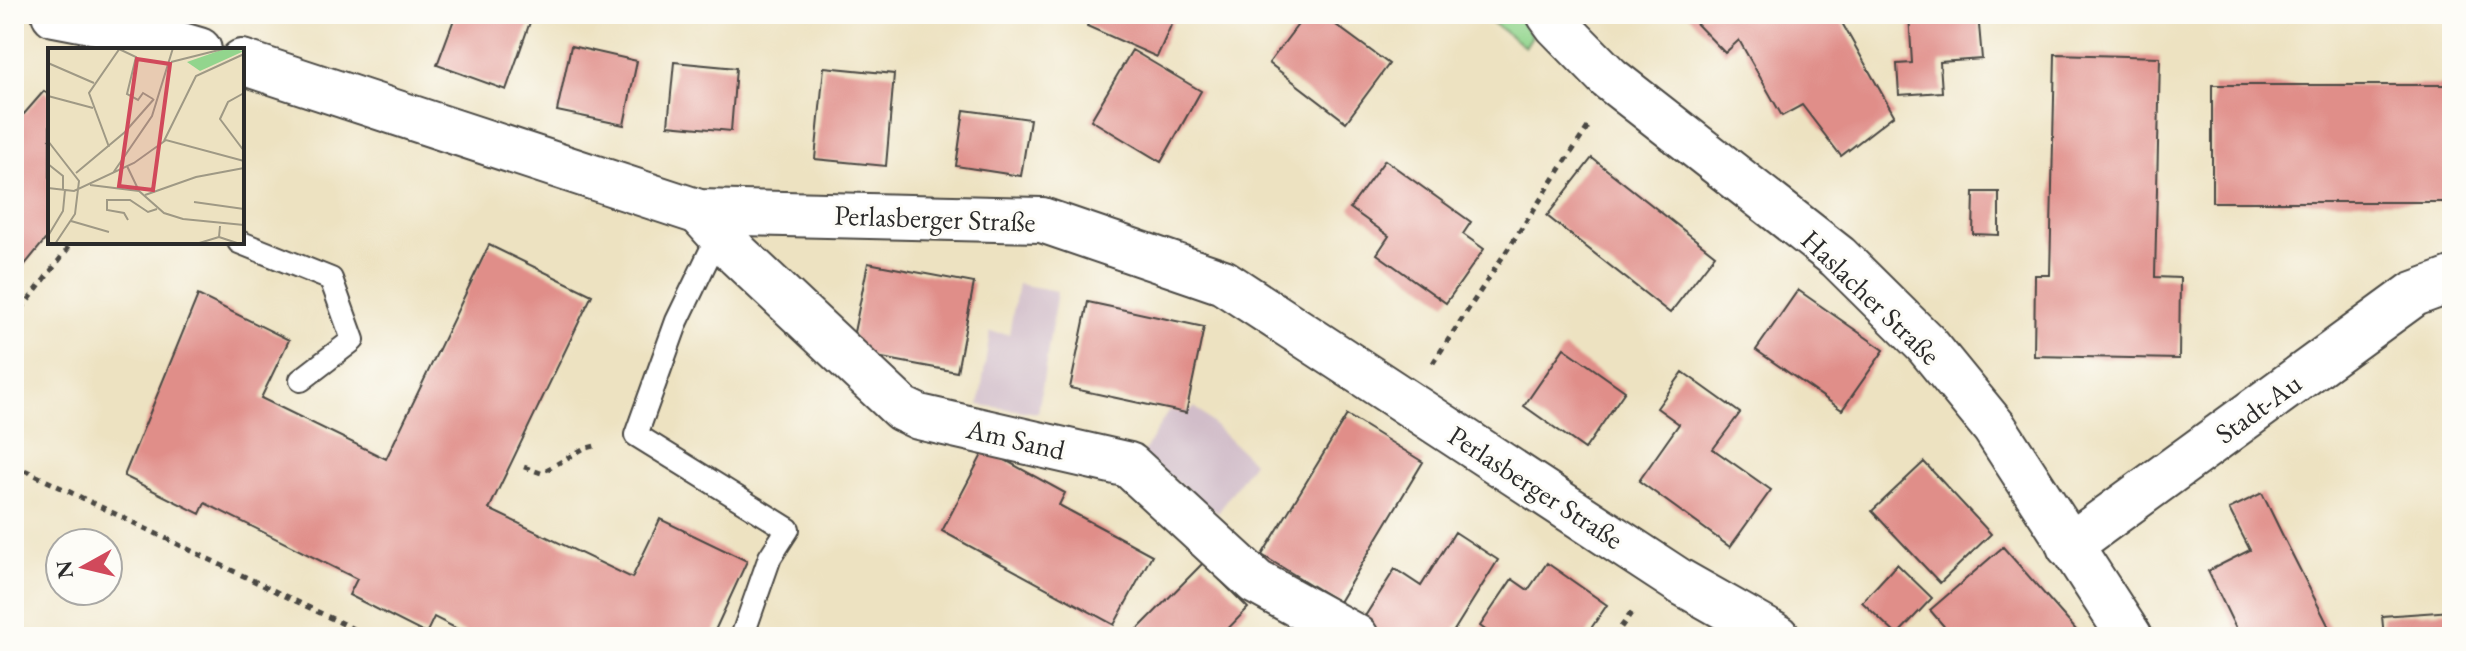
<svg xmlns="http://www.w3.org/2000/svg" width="2466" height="651" font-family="'EB Garamond',serif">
<rect width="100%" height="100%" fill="#fdfcf7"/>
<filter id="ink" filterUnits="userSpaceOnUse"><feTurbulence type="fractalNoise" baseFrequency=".0125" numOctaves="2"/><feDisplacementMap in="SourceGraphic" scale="16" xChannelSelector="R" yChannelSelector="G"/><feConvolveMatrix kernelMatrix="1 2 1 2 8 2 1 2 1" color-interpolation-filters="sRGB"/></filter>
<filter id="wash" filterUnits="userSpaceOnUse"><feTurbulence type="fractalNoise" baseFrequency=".006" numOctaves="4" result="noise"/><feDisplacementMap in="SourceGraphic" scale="32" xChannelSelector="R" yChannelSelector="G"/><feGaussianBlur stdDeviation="1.8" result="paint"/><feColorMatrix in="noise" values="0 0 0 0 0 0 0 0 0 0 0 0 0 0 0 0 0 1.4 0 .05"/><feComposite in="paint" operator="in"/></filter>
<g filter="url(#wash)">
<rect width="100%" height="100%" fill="#ede2c1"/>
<path fill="#d1bdc9" d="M 1018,284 L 1057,291 L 1038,413 L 979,405 L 990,332 L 1009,334 Z
M 1195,407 L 1253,462 L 1218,513 L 1142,455 L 1169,410 L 1186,413 Z"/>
<path fill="#92d58d" stroke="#5e805c" stroke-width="2" d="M 1481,14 L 1516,14 L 1532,36 L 1525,47 Z"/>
<g id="blocks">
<path fill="#e08e89" d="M 456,14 L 508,14 L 530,22 L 506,90 L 437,65 Z
M 1092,14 L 1176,14 L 1157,57 L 1087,26 Z
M 1306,14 L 1321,14 L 1389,64 L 1346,122 L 1269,63 Z
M 1687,14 L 1837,14 L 1894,115 L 1841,156 L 1802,105 L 1782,116 L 1739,40 L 1725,53 Z
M 1909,14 L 1978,14 L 1982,59 L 1940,62 L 1942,92 L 1899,95 L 1897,64 L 1912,63 Z
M 571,46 L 637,61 L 624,125 L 557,111 Z
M 1132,50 L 1201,91 L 1161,162 L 1091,120 Z
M 2055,54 L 2160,57 L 2155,277 L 2180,278 L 2179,359 L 2034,356 L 2035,275 L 2050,275 Z
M 674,62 L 736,68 L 731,131 L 668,125 Z
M 824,67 L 894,74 L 886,166 L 815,159 Z
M 2212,85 L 2452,85 L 2452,202 L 2212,202 Z
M 44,91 L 50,96 L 50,234 L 14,278 L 14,109 L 24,114 Z
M 964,110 L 1030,119 L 1021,176 L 956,166 Z
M 1592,158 L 1715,255 L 1670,313 L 1547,216 Z
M 1385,160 L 1471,222 L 1463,234 L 1484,249 L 1446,303 L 1377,254 L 1389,236 L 1350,208 Z
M 1974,192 L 1999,192 L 1999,235 L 1973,234 Z
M 489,245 L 592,295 L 489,509 L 632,578 L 660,519 L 747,561 L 712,637 L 473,637 L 434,617 L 426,634 L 349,595 L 357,579 L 205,503 L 200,514 L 124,476 L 198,295 L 289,340 L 261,398 L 386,459 Z
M 868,263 L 974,283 L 957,372 L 850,352 Z
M 1798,290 L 1884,350 L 1842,410 L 1756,350 Z
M 1088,302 L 1204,327 L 1186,413 L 1070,388 Z
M 1564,348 L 1625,391 L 1585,449 L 1524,406 Z
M 1683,372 L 1740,413 L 1713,449 L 1771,490 L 1730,547 L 1639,481 L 1679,424 L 1657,408 Z
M 1347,415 L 1423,462 L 1339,602 L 1262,555 Z
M 985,449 L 1065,493 L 1059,505 L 1152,555 L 1114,625 L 942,531 Z
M 1924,462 L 1991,534 L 1940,583 L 1872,511 Z
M 2262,493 L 2282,534 L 2334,637 L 2240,637 L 2208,571 L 2250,550 L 2229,509 Z
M 1455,532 L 1498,560 L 1450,637 L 1388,637 L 1362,621 L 1395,569 L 1421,586 Z
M 2003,547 L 2077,631 L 2070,637 L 1953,637 L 1930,610 Z
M 1203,563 L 1248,608 L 1220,637 L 1130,637 Z
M 1547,563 L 1607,605 L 1585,637 L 1495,637 L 1480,626 L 1512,579 L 1528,590 Z
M 1897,564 L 1932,598 L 1897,635 L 1862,602 Z
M 2452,611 L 2452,637 L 2384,637 L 2382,616 Z"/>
</g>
</g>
<g filter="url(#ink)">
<use href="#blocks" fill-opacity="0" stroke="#484642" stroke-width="2"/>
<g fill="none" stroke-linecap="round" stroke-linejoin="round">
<g stroke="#484642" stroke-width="26">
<path id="lane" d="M 719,234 L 677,321 L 636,435 L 788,529 L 770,557 L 742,637
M 239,242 L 331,279 L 353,340 L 301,380"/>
</g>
<g stroke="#484642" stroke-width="48">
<path id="street" d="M 699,212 L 738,255 L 902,409 L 919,417 L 1129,465 L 1256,582 L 1356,637
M 2069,546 L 2414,294 L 2452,280"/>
</g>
<g stroke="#484642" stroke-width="48">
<path id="secondary" d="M 54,14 L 117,26 L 199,50
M 1549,14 L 1557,25 L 1609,78 L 1838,257 L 1926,344 L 1994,427 L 2130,637
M 242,62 L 699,212 L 1042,220 L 1223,282 L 1679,581 L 1778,637"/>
</g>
<path stroke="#484642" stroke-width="5" stroke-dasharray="6 6" stroke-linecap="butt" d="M 14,319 L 73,242
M 1433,363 L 1590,124
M 14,465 L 370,637
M 524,467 L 541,473 L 583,449 L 599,445
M 1614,637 L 1634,609"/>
<use href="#lane" stroke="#fff" stroke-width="22"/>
<use href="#street" stroke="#fff" stroke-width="44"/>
<use href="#secondary" stroke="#fff" stroke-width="44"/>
</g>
</g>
<g text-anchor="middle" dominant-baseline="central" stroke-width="6" stroke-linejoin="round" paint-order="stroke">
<g font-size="28" fill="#2b2b2b" stroke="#fdfcf7">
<text transform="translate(935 218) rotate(2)">Perlasberger Straße</text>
<text transform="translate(1871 297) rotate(44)">Haslacher Straße</text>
<text transform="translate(2258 408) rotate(-36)">Stadt-Au</text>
<text transform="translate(1016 439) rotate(13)">Am Sand</text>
<text transform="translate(1536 487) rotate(33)">Perlasberger Straße</text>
</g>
</g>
<g transform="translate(48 48)">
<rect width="196" height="196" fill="#ede2c1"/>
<path d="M 179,0 L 196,3 L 152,23 L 139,14 Z" fill="#92d58d"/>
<path fill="none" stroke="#9f9985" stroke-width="2" d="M 71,1 L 88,9 L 79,46 L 90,52 L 95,45 L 105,51M 123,14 L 179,0M 0,15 L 46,35M 196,45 L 180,54 L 172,71 L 196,103M 0,48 L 45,60M 0,93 L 31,133 L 27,166 L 7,196M 116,93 L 148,28 L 196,6M 61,99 L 41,45 L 72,0M 0,116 L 15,128 L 15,142M 79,118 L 91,143M 28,125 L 77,84 L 106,51M 65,125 L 104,68 L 125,0M 42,137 L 91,143 L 116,165 L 135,171 L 196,177M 0,140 L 26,143 L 86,115 L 118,92 L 196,113M 97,147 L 148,129 L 196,120M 146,154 L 196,161M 80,172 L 76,165 L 59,162 L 59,152 L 82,152 L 100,164 L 109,161M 23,173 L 61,184M 172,178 L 171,189 L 192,196M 0,188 L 15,163 L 17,142M 148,196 L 171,189"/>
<path fill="#d1495b" fill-opacity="0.15" stroke="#d1495b" stroke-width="4" d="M 89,11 L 122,16 L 105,142 L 71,138 Z"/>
<rect width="196" height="196" fill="none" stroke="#2b2b2b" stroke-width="4"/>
</g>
<rect width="2466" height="651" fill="none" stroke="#fdfcf7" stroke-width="48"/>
<g transform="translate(84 567) rotate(262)"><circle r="38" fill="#fdfcf7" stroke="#a9a8a5" stroke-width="2"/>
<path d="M0-6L14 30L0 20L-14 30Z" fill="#d1495b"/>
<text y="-12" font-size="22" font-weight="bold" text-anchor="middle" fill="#2b2b2b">N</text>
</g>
</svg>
